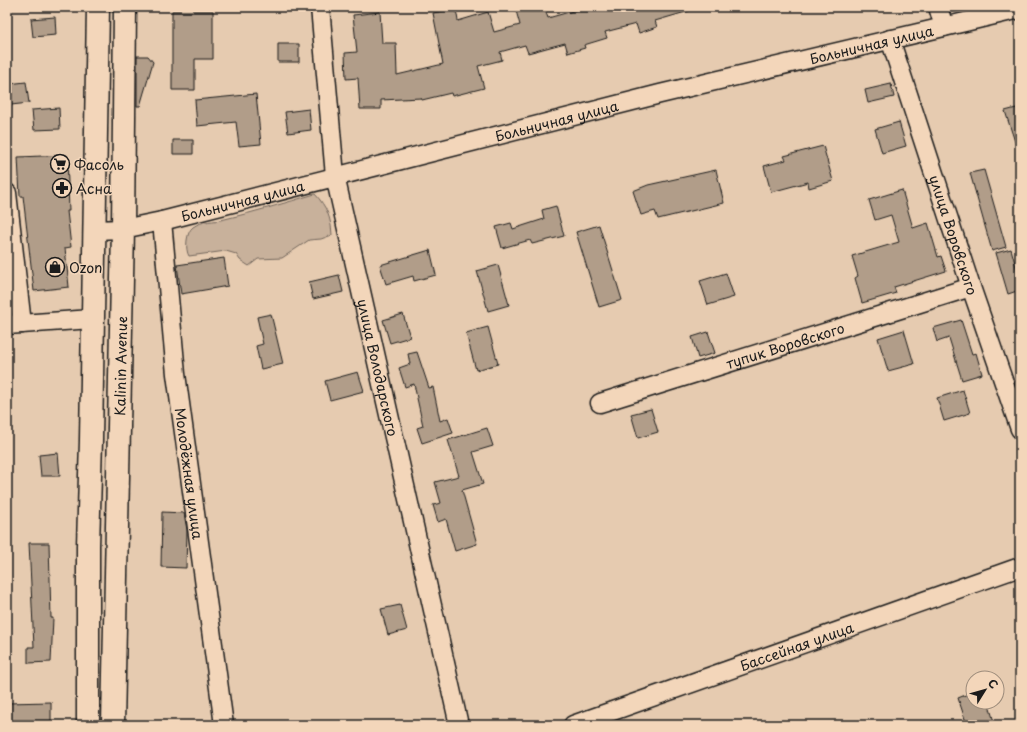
<svg xmlns="http://www.w3.org/2000/svg" width="1027" height="732" font-family="'Playpen Sans',sans-serif">
<rect width="100%" height="100%" fill="#e6cbb0"/>
<filter id="ink" filterUnits="userSpaceOnUse"><feTurbulence type="fractalNoise" baseFrequency=".025" numOctaves="2"/><feDisplacementMap in="SourceGraphic" scale="8" xChannelSelector="R" yChannelSelector="G"/><feConvolveMatrix kernelMatrix="1 2 1 2 8 2 1 2 1" color-interpolation-filters="sRGB"/></filter>
<g filter="url(#ink)">
<path fill="#c8b19b" stroke="#72665c" d="M 315,194 C 327,207 331,218 332,235 L 321,239 L 309,240 L 282,258 L 258,259 L 249,266 L 240,260 L 236,254 L 226,251 L 189,256 C 185,250 186,232 193,227 C 203,220 214,222 225,219 C 255,212 285,203 315,194 Z"/>
<path fill="#b19d89" stroke="#1c1c1c" d="M 515,7 L 544,7 L 548,18 L 587,7 L 688,7 L 689,11 L 655,21 L 657,27 L 639,33 L 636,24 L 605,32 L 607,38 L 584,45 L 585,48 L 568,53 L 565,43 L 528,53 L 525,45 L 500,52 L 502,60 L 478,66 L 484,88 L 452,96 L 451,93 L 422,100 L 421,98 L 381,100 L 381,109 L 360,109 L 358,78 L 346,79 L 345,53 L 357,52 L 353,15 L 380,12 L 382,43 L 396,43 L 397,75 L 443,64 L 433,13 L 456,9 L 458,21 L 488,12 L 494,32 L 520,25 Z
M 172,11 L 213,11 L 213,59 L 195,59 L 195,90 L 172,90 Z
M 55,17 L 56,35 L 33,37 L 31,19 Z
M 278,44 L 299,44 L 299,62 L 278,62 Z
M 137,56 L 148,56 L 153,62 L 140,106 L 137,106 Z
M 26,82 L 29,103 L 11,105 L 8,84 Z
M 891,84 L 894,97 L 868,103 L 865,90 Z
M 256,94 L 261,144 L 239,146 L 236,122 L 197,126 L 195,100 Z
M 1020,107 L 1020,148 L 1017,148 L 1005,111 Z
M 59,108 L 60,129 L 34,130 L 32,110 Z
M 309,109 L 311,130 L 288,133 L 285,112 Z
M 899,122 L 906,146 L 882,153 L 875,129 Z
M 173,140 L 193,140 L 193,154 L 173,154 Z
M 823,146 L 833,181 L 809,188 L 808,182 L 771,192 L 764,166 L 786,160 L 784,156 Z
M 67,155 L 69,211 L 67,211 L 71,247 L 65,248 L 69,287 L 34,291 L 23,196 L 20,196 L 18,157 Z
M 716,170 L 724,203 L 658,219 L 655,211 L 641,215 L 633,191 L 648,185 Z
M 984,170 L 1006,247 L 992,251 L 970,173 Z
M 902,190 L 913,228 L 928,223 L 938,257 L 941,256 L 946,271 L 894,287 L 896,293 L 862,303 L 855,278 L 858,276 L 852,256 L 899,242 L 891,215 L 875,220 L 869,200 Z
M 556,206 L 564,236 L 532,244 L 530,240 L 502,248 L 496,227 L 511,223 L 513,229 L 544,219 L 542,210 Z
M 599,225 L 622,300 L 599,307 L 576,232 Z
M 1011,249 L 1020,281 L 1020,290 L 1008,294 L 996,253 Z
M 430,250 L 436,275 L 414,281 L 413,276 L 386,284 L 380,265 Z
M 224,258 L 228,286 L 181,294 L 177,265 Z
M 498,265 L 509,305 L 488,311 L 477,271 Z
M 726,273 L 734,297 L 708,305 L 700,281 Z
M 339,275 L 343,292 L 313,299 L 309,282 Z
M 271,314 L 283,364 L 261,369 L 256,346 L 263,344 L 257,317 Z
M 403,314 L 410,337 L 390,343 L 383,320 Z
M 961,320 L 972,354 L 976,353 L 982,374 L 962,380 L 949,338 L 937,342 L 933,328 Z
M 488,327 L 498,364 L 476,370 L 466,333 Z
M 904,330 L 914,364 L 888,371 L 878,338 Z
M 708,332 L 715,353 L 698,358 L 692,337 Z
M 417,352 L 429,388 L 433,387 L 440,421 L 448,418 L 453,433 L 422,443 L 417,428 L 423,426 L 414,384 L 405,387 L 399,368 L 410,364 L 408,354 Z
M 358,372 L 364,391 L 330,400 L 325,381 Z
M 963,390 L 970,413 L 944,421 L 937,398 Z
M 651,409 L 658,432 L 638,438 L 631,414 Z
M 487,428 L 493,446 L 473,452 L 483,484 L 462,490 L 477,544 L 455,551 L 446,519 L 438,522 L 433,505 L 441,503 L 435,482 L 459,476 L 448,440 Z
M 58,453 L 60,476 L 41,476 L 39,455 Z
M 162,512 L 184,513 L 187,530 L 186,568 L 161,567 Z
M 29,543 L 49,543 L 51,618 L 53,618 L 51,662 L 28,663 L 28,647 L 34,647 Z
M 400,605 L 407,630 L 388,635 L 381,609 Z
M 973,692 L 973,702 L 988,702 L 995,725 L 967,725 L 958,698 Z
M 51,702 L 51,725 L 7,724 L 7,703 Z"/>
<g fill="none" stroke-linecap="round" stroke-linejoin="round">
<g stroke="#1c1c1c" stroke-width="21">
<g id="street">
<path id="s1" d="M 320,7 L 335,176 L 459,725"/>
<path d="M 938,7 L 944,27"/>
<path id="s2" d="M 890,39 L 971,287 L 1020,429"/>
<path d="M 7,193 L 22,324"/>
<path id="s3" d="M 162,221 L 176,374 L 224,725"/>
<path id="s4" d="M 94,230 L 123,229 L 162,221 L 660,94 L 1020,9"/>
<path d="M 7,325 L 92,319"/>
<path id="s5" d="M 600,403 L 971,287"/>
<path id="s6" d="M 573,725 L 1020,567"/>
</g>
</g>
<g stroke="#1c1c1c" stroke-width="25">
<g id="primary">
<path d="M 88,725 L 88,546 L 91,440 L 98,7"/>
<path id="s7" d="M 113,725 L 123,229 L 125,7"/>
</g>
</g>
<use href="#street" stroke="#f3d6ba" stroke-width="18"/>
<use href="#primary" stroke="#f3d6ba" stroke-width="22"/>
</g>
</g>
<defs>
<g id="supermarket-ring" transform="scale(1)"><circle r="9.5" fill="#f3d6ba" stroke="#1c1c1c" stroke-width="1.5"/><path d="M-6-5.5h2.5l.6 2H6L4.5 2H-2.5L-4.4-4H-6ZM-1.5 3.2a1.3 1.3 0 1 0 .1 0ZM3 3.2a1.3 1.3 0 1 0 .1 0Z" fill="#1c1c1c"/></g>
<g id="pharmacy-ring" transform="scale(1)"><circle r="9.5" fill="#f3d6ba" stroke="#1c1c1c" stroke-width="1.5"/><path d="M-2-6h4v4h4v4h-4v4h-4v-4h-4v-4h4Z" fill="#1c1c1c"/></g>
<g id="shop-ring" transform="scale(1)"><circle r="9.5" fill="#f3d6ba" stroke="#1c1c1c" stroke-width="1.5"/><path d="M-5-2.5h2.3a2.7 3.5 0 0 1 5.4 0H5L5.5 6h-11ZM-1.5-2.5h3a1.5 2.3 0 0 0-3 0Z" fill="#1c1c1c"/></g>
</defs>
<g fill-rule="evenodd">
<use href="#supermarket-ring" x="60" y="164"/>
<use href="#pharmacy-ring" x="62" y="188"/>
<use href="#shop-ring" x="55" y="267"/>
</g>
<g text-anchor="middle" dominant-baseline="central" stroke-width="3" stroke-linejoin="round" paint-order="stroke">
<g font-size="14" fill="#1c1c1c" stroke="#f3d6ba">
<text stroke="none"><textPath href="#s4" startOffset="800">Больничная улица</textPath></text>
<text stroke="none"><textPath href="#s4" startOffset="476">Больничная улица</textPath></text>
<text stroke="none"><textPath href="#s4" startOffset="152">Больничная улица</textPath></text>
<text stroke="none"><textPath href="#s2" startOffset="206">улица Воровского</textPath></text>
<text stroke="none"><textPath href="#s5" startOffset="194">тупик Воровского</textPath></text>
<text stroke="none"><textPath href="#s7" startOffset="359">Kalinin Avenue</textPath></text>
<text stroke="none"><textPath href="#s1" startOffset="366">улица Володарского</textPath></text>
<text stroke="none"><textPath href="#s3" startOffset="254">Молодёжная улица</textPath></text>
<text stroke="none"><textPath href="#s6" startOffset="237">Бассейная улица</textPath></text>
</g>
<g font-size="14" fill="#1c1c1c" stroke="#f3d6ba" text-anchor="start">
<text x="74" y="164">Фасоль</text>
<text x="76" y="188">Асна</text>
<text x="69" y="267">Ozon</text>
</g>
</g>
<rect width="1027" height="732" fill="none" stroke="#f3d6ba" stroke-width="24"/>
<rect x="12" y="12" width="1003" height="708" fill="none" stroke="#1c1c1c" stroke-width="1.5" filter="url(#ink)"/>
<g transform="translate(985 690) rotate(53)"><circle r="19" fill="#f3d6ba" stroke="#9d8c7b"/>
<path d="M0-3L7 15L0 10L-7 15Z" fill="#1c1c1c"/>
<text y="-6" font-size="11" font-weight="bold" text-anchor="middle" fill="#1c1c1c">С</text>
</g>
</svg>
